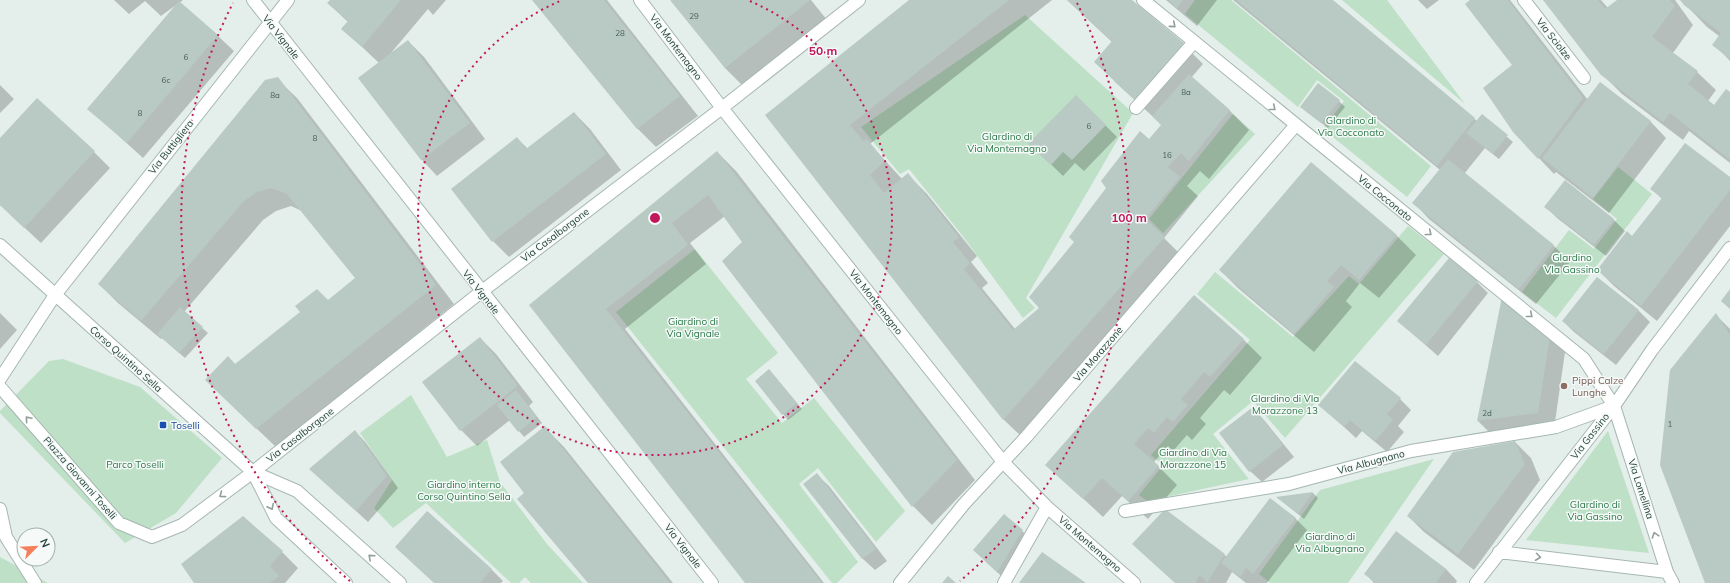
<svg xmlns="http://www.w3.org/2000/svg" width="1730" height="583" font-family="Mulish,sans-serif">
<rect width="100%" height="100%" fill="#e4eeea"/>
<path fill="#bde0c6" d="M 1195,0 L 1231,0 L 1431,166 L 1407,197 L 1323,129 L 1344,101 L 1317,80 L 1298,107 L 1185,14 Z
M 1342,0 L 1387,0 L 1465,104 Z
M 1025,15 L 1133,113 L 1026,298 L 1035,308 L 1023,318 L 962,235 L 909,169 L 900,174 L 861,127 Z
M 1233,114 L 1255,134 L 1163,233 L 1149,219 Z
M 1618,167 L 1652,194 L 1556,318 L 1522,292 L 1569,230 L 1594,249 L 1617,219 L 1593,199 Z
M 1408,226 L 1444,254 L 1285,438 L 1253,401 L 1213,434 L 1249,479 L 1147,501 L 1139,495 L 1163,465 L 1151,455 L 1250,340 L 1197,294 L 1215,272 L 1293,337 L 1349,276 L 1359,284 Z
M 695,249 L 778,353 L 746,379 L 782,423 L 814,398 L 905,511 L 876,542 L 818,468 L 799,484 L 858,562 L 837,583 L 832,583 L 616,312 Z
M 63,359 L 140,387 L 222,458 L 176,513 L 125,543 L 0,413 L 0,411 L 49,361 Z
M 411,395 L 447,457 L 487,440 L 500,482 L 547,544 L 583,583 L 531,583 L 525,577 L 519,583 L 511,583 L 426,503 L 393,528 L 374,508 L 392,480 L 360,433 Z
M 1608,431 L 1649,553 L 1526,540 Z
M 1434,459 L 1348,583 L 1270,583 L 1259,574 L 1320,490 Z
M 0,557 L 48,583 L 0,583 Z"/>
<path fill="#0003" d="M 114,0 L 183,0 L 179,3 L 218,36 L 234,51 L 143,158 L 89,109 L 176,5 L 161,16 L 145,1 L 129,14 Z
M 331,0 L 446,0 L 433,15 L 428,9 L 391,53 L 408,41 L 424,57 L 485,139 L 437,176 L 422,160 L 360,78 L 379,63 L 342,28 L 348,22 L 328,3 Z
M 534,0 L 607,0 L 698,116 L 656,147 L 637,128 Z
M 672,0 L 811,0 L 827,20 L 744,87 L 725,68 Z
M 911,0 L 1052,0 L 870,144 L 902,179 L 908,175 L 927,194 L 977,256 L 971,262 L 988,283 L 982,288 L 1015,329 L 1041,308 L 1075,242 L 1162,125 L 1114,81 L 1112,42 L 1067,0 L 1130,0 L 1184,45 L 1203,64 L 1191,78 L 1230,111 L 1249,130 L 1209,179 L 1200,171 L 1187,186 L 1198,196 L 1164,238 L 1183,257 L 1023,438 L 1004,420 L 766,115 Z
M 1166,0 L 1217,0 L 1197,26 Z
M 1233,0 L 1331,0 L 1477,121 L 1482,116 L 1513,142 L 1499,159 L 1485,148 L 1464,174 L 1554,246 L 1570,262 L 1536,304 L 1429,219 L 1414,203 L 1440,170 Z
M 1418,0 L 1439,0 L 1427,9 Z
M 1472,0 L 1510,0 L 1588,100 L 1601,83 L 1651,122 L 1666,138 L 1609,213 L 1556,172 L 1554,174 L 1514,132 L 1514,65 Z
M 1544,0 L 1601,0 L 1608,8 L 1619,0 L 1675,0 L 1693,25 L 1673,53 L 1697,72 L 1716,90 L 1708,101 L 1715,106 L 1730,93 L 1730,163 L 1689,131 L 1683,140 L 1622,94 L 1602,74 Z
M 1681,0 L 1730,0 L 1730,61 L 1714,44 L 1719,36 L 1707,27 Z
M 277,79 L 297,98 L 454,304 L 276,447 L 226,399 L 235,365 L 328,301 L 357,278 L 302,211 L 291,206 L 276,211 L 263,220 L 184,312 L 208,333 L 185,358 L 162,338 L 161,339 L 118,303 L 99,284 Z
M 0,85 L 14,99 L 0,113 Z
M 1076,96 L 1117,137 L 1084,171 L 1075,163 L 1063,176 L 1030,144 Z
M 1339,101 L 1345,107 L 1328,128 L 1307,112 Z
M 574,113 L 590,129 L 621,170 L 509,257 L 493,241 L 452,189 L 517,138 L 528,149 Z
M 0,139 L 94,152 L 110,168 L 41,243 L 0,205 Z
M 717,152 L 736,171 L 975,480 L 932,525 L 913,506 L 744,242 L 725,216 L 690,243 L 706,264 L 625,329 L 824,583 L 746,583 L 531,305 Z
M 1311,163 L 1397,236 L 1416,255 L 1379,298 L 1360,283 L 1346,301 L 1352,307 L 1314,352 L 1239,289 L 1220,270 Z
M 1730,179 L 1730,226 L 1657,321 L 1614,286 L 1598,270 L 1632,238 L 1662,199 L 1652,189 Z
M 1565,182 L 1614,220 L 1625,231 L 1606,256 L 1557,218 L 1546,207 Z
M 1477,282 L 1488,293 L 1438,356 L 1398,321 Z
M 1502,299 L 1549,336 L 1565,352 L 1554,429 L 1494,437 L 1478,421 Z
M 1638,310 L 1650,322 L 1616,365 L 1574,332 L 1563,321 Z
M 0,313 L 17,330 L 0,349 Z
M 1716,315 L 1730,329 L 1730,583 L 1706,583 Z
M 480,338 L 496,354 L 533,402 L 529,406 L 542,423 L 524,437 L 510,420 L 477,446 L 461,430 Z
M 1243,339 L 1262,358 L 1230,395 L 1224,390 L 1200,418 L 1206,424 L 1192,440 L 1187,435 L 1173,451 L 1168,446 L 1154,462 L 1177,485 L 1148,519 L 1122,496 L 1103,517 L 1047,465 Z
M 769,370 L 802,409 L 788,420 L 783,414 Z
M 1400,399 L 1411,410 L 1398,426 L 1404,432 L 1387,452 L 1362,431 L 1356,438 L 1320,405 Z
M 1253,408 L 1264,420 L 1294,457 L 1262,482 L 1250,471 Z
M 545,428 L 564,447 L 673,583 L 590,583 L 526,493 Z
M 355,431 L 366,443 L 398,488 L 368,522 L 310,469 Z
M 1515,442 L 1531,458 L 1540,480 L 1474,570 L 1424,532 L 1408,516 Z
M 817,475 L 829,486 L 887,561 L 875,570 L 863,559 L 805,484 Z
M 1313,493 L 1318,498 L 1304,519 L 1278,498 Z
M 1165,510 L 1227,557 L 1295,518 L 1307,530 L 1267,583 L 1246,583 L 1232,572 L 1226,583 L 1176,583 Z
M 428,512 L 492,570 L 503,581 L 501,583 L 435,583 Z
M 1022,531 L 1034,542 L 1009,583 L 986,562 Z
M 1396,532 L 1446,569 L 1457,581 L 1456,583 L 1374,583 L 1366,574 Z
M 282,552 L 298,568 L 285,583 L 195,583 Z"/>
<path fill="#b9c9c3" d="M 330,0 L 401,0 L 362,47 L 341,29 L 348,21 L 327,3 Z
M 532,0 L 604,0 L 680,96 L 637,129 Z
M 670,0 L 809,0 L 809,1 L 725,68 Z
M 909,0 L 1009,0 L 850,125 L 864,142 L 866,138 L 885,161 L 870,175 L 884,193 L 908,173 L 959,237 L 953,242 L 970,263 L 964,269 L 1013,330 L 1039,308 L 1029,297 L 1074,242 L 1069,237 L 1106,188 L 1101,181 L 1140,131 L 1149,139 L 1161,125 L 1152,116 L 1189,74 L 1230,110 L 1189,161 L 1181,153 L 1168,167 L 1180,177 L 1145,219 L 1165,237 L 1003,420 L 765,115 Z
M 1067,0 L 1132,0 L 1185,44 L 1136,101 L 1094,62 L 1112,41 Z
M 1168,0 L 1183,0 L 1177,8 Z
M 1236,0 L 1333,0 L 1475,118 L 1437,166 Z
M 1470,0 L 1508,0 L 1583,98 L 1538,159 L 1513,132 L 1483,88 L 1512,65 L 1465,4 Z
M 1543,0 L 1598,0 L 1605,9 L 1617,0 L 1670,0 L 1675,6 L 1652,37 L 1698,71 L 1688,84 L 1714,105 L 1726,89 L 1730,92 L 1730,160 L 1670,113 L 1663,122 L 1601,75 Z
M 1680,0 L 1730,0 L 1730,59 L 1712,45 L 1721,33 L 1684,5 Z
M 179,1 L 218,35 L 127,143 L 87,109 Z
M 408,40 L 470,123 L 421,160 L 358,78 Z
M 278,77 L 436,285 L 256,429 L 205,380 L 228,356 L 235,364 L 300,312 L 295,306 L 317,289 L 328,300 L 355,278 L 287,194 L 271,188 L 257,192 L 244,201 L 141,321 L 98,284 L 265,80 Z
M 1600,82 L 1651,121 L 1593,198 L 1542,158 Z
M 1318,83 L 1340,100 L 1321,123 L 1300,107 Z
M 1076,95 L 1106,125 L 1072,160 L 1063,152 L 1051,165 L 1028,144 Z
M 37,98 L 95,151 L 24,228 L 0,205 L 0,138 Z
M 574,112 L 606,154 L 492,242 L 451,189 L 517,137 L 526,149 Z
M 1482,114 L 1508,135 L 1493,154 L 1466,133 Z
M 1685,143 L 1730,177 L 1730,190 L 1641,306 L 1597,270 L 1627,231 L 1632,236 L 1662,198 L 1650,189 Z
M 717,151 L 957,460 L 912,507 L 722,261 L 742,242 L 708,195 L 672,223 L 688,245 L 606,309 L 822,583 L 745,583 L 529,305 Z
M 1448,159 L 1554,245 L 1519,289 L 1412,203 Z
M 1311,162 L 1397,235 L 1359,280 L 1341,265 L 1327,281 L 1334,287 L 1294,334 L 1219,270 Z
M 1565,180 L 1614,219 L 1594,245 L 1544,207 Z
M 1449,258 L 1478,281 L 1426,345 L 1397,321 Z
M 1597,277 L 1639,310 L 1604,354 L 1562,321 Z
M 1730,289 L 1730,309 L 1721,301 Z
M 1194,295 L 1244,339 L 1210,377 L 1204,372 L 1181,399 L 1188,405 L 1173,422 L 1167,417 L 1154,433 L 1148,428 L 1134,444 L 1159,466 L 1128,501 L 1102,478 L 1083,499 L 1045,465 Z
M 1502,297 L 1550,336 L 1538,413 L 1477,421 Z
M 180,307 L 203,327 L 179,353 L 157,334 Z
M 1716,313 L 1730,335 L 1730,583 L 1705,583 L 1660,465 L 1670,370 Z
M 480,337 L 518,386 L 460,431 L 422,382 Z
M 1355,361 L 1401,398 L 1387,414 L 1393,420 L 1375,441 L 1350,420 L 1344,427 L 1318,405 Z
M 769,369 L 797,403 L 782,415 L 755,381 Z
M 516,390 L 537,417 L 518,432 L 497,405 Z
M 1253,407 L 1283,445 L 1249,472 L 1219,433 Z
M 545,426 L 670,583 L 588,583 L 517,499 L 524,493 L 500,462 Z
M 355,430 L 387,476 L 356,511 L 309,469 Z
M 1515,441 L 1525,464 L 1458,554 L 1407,516 L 1453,452 Z
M 817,473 L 876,549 L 862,559 L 803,484 Z
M 1313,492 L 1298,514 L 1276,497 Z
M 1270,498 L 1296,518 L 1253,574 L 1246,568 L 1240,577 L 1221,563 Z
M 1165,509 L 1225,554 L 1207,583 L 1200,575 L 1195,583 L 1175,583 L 1132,544 Z
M 427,511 L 492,569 L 480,583 L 434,583 L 395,547 Z
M 1004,514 L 1023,530 L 997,572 L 973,550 Z
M 243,516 L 283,551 L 270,566 L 279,576 L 270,583 L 194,583 L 181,564 Z
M 1396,531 L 1446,569 L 1436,583 L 1376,583 L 1364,574 Z
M 1042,552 L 1086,583 L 1019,583 Z
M 948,576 L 956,583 L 942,583 Z"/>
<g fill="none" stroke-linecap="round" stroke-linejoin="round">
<g stroke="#a6b7b1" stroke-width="14">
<path id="lane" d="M 1136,108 L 1194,42
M 0,509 L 6,537 L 35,583"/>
</g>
<g stroke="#a6b7b1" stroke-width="14">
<path id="street" d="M 253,0 L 712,583
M 640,0 L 722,108 L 1004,463 L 1047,507 L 1134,583
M 1143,0 L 1584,359 L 1614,406 L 1667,572 L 1673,583
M 1524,0 L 1584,78
M 0,245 L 253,472 L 297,491 L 400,583
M 0,379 L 55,295 L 288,0
M 0,387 L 119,523 L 152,537 L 182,525 L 253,472 L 481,292 L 722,108 L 859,0
M 253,472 L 276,518 L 346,583
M 1125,511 L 1289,484 L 1411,451 L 1556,427 L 1614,406
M 1499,552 L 1667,572
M 900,583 L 964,504 L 1027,436 L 1295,126
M 1004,583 L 1047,507
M 1476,583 L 1614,406 L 1652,350 L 1730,248"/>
</g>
<use href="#lane" stroke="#fff" stroke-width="12"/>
<use href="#street" stroke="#fff" stroke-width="12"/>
</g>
<defs><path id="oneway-chevron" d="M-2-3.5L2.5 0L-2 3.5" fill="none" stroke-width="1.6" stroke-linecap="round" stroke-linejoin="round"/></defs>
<g stroke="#91a09c">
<use href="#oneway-chevron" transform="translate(1173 25) rotate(40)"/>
<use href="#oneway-chevron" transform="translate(1273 108) rotate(39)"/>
<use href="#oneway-chevron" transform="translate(1429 233) rotate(39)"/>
<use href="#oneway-chevron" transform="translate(1530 315) rotate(39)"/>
<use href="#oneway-chevron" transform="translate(28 419) rotate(-131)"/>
<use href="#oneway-chevron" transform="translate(222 495) rotate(143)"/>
<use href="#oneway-chevron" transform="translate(271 507) rotate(63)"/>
<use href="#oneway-chevron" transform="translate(1655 535) rotate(-108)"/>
<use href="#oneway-chevron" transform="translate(371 557) rotate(-138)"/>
<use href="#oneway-chevron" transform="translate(1538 557) rotate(7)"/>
</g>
<g fill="none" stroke="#c2185b" stroke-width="2" stroke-dasharray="2 4">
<path d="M750 1A237 237 0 1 1 560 1"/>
<path d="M350 581A474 474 0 0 1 233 3M1077 3A474 474 0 0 1 960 581"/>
</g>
<circle fill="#8d6e63" stroke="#f5faf8" stroke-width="1.5" cx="1564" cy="386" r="4"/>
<rect fill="#1a4fb4" stroke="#f5faf8" stroke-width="1.5" x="159" y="421" width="8" height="8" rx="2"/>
<g text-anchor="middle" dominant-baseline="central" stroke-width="3" stroke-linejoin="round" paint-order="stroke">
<g font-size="8" fill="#48635b">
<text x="694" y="16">29</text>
<text x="620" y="33">28</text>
<text x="186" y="57">6</text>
<text x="166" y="80">6c</text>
<text x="1186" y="92">8a</text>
<text x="275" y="95">8a</text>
<text x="140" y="113">8</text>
<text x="1089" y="126">6</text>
<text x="315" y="138">8</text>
<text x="1167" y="155">16</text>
<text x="1487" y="413">2d</text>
<text x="1670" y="424">1</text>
</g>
<g font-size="10" fill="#234138" stroke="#f5faf8">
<text transform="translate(281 37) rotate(52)">Via Vignale</text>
<text transform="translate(1554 39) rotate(52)">Via Sciolze</text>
<text transform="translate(676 47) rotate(53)">Via Montemagno</text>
<text transform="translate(171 147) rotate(-52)">Via Buttigliera</text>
<text transform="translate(1385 198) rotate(39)">Via Cocconato</text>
<text transform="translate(555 235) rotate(-37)">Via Casalborgone</text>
<text transform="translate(481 292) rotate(52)">Via Vignale</text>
<text transform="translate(876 302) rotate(52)">Via Montemagno</text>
<text transform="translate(1098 354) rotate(-49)">Via Morazzone</text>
<text transform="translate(126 359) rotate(42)">Corso Quintino Sella</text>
<text transform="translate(300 435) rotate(-38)">Via Casalborgone</text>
<text transform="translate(1590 436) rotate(-52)">Via Gassino</text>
<text transform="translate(1371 462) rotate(-15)">Via Albugnano</text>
<text transform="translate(80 478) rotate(49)">Piazza Giovanni Toselli</text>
<text transform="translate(1641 489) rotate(72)">Via Lomellina</text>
<text transform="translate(1090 544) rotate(41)">Via Montemagno</text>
<text transform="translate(683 546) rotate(52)">Via Vignale</text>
</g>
<g font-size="10" fill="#2b7949" stroke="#f5faf8">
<text x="1351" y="120">GIardino di<tspan x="1351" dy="12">Via Cocconato</tspan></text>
<text x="1007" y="136">GIardino di<tspan x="1007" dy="12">Via Montemagno</tspan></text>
<text x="1572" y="257">GIardino<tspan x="1572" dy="12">VIa Gassino</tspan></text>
<text x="693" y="321">Giardino di<tspan x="693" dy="12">Via Vignale</tspan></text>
<text x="1285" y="398">GIardino di VIa<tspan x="1285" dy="12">Morazzone 13</tspan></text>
<text x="1193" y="452">Giardino di Via<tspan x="1193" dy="12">Morazzone 15</tspan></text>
<text x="135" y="464">Parco Toselli</text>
<text x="464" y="484">Giardino interno<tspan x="464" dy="12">Corso Quintino Sella</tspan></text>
<text x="1595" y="504">GIardino di<tspan x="1595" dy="12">Via Gassino</tspan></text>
<text x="1330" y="536">Giardino di<tspan x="1330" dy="12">Via Albugnano</tspan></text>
</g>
<g font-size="10" fill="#785e54" stroke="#f5faf8" text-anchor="start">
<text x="1572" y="380">Pippi Calze<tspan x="1572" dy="12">Lunghe</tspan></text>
</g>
<g font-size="10" fill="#164399" stroke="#f5faf8" text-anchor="start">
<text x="171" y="425">Toselli</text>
</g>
</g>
<circle cx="655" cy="218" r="6" fill="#c2185b" stroke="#f5faf8" stroke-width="2"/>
<g font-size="12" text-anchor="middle" font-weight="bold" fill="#c2185b" stroke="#f5faf8" stroke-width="3" stroke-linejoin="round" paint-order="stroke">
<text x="823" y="55">50 m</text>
<text x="1129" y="222">100 m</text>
</g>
<g transform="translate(36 547) rotate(66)"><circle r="19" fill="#f5faf8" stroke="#a1b0ab"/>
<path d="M0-3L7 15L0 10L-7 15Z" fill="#f67f5b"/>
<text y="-6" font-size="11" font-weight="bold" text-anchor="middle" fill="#234138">N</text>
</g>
</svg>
